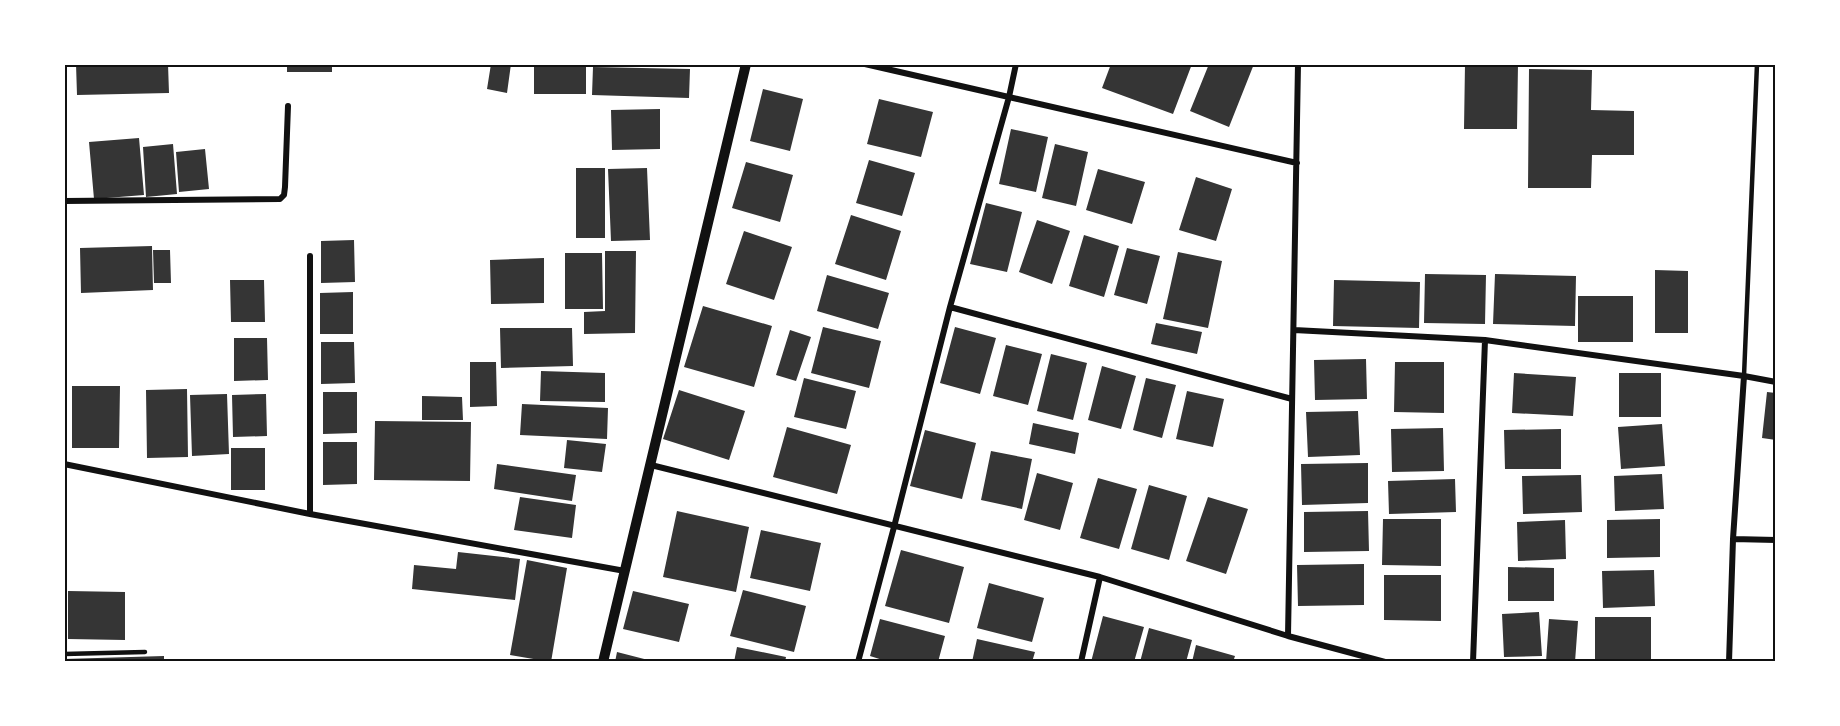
<svg xmlns="http://www.w3.org/2000/svg" width="1840" height="726" font-family="'Alegreya Sans',sans-serif">
<rect width="100%" height="100%" fill="#fff"/>
<path fill="#353535" d="M 76,64 L 168,64 L 169,93 L 77,95 Z
M 287,64 L 332,64 L 332,72 L 287,72 Z
M 491,64 L 511,64 L 507,93 L 487,89 Z
M 534,64 L 586,64 L 586,94 L 534,94 Z
M 1111,64 L 1192,64 L 1173,114 L 1102,88 Z
M 1209,64 L 1254,64 L 1229,127 L 1190,111 Z
M 1465,64 L 1518,64 L 1517,129 L 1464,129 Z
M 593,67 L 690,69 L 689,98 L 592,95 Z
M 1529,69 L 1592,70 L 1591,110 L 1634,111 L 1634,155 L 1592,155 L 1591,188 L 1528,188 Z
M 763,89 L 803,99 L 790,151 L 750,141 Z
M 879,99 L 933,112 L 921,157 L 867,144 Z
M 660,109 L 660,149 L 612,150 L 611,110 Z
M 1011,129 L 1048,137 L 1036,192 L 999,184 Z
M 139,138 L 144,195 L 94,199 L 89,142 Z
M 173,144 L 177,194 L 146,197 L 143,147 Z
M 1055,144 L 1088,152 L 1076,206 L 1042,198 Z
M 205,149 L 209,189 L 179,192 L 176,152 Z
M 869,160 L 915,173 L 902,216 L 856,203 Z
M 746,162 L 793,175 L 780,222 L 732,208 Z
M 576,168 L 605,168 L 605,238 L 576,238 Z
M 647,168 L 650,240 L 611,241 L 608,169 Z
M 1098,169 L 1145,182 L 1132,224 L 1086,210 Z
M 1196,177 L 1232,189 L 1216,241 L 1179,230 Z
M 986,203 L 1022,212 L 1007,272 L 970,264 Z
M 851,215 L 901,231 L 886,280 L 835,264 Z
M 1037,220 L 1070,231 L 1052,284 L 1019,272 Z
M 744,231 L 792,247 L 774,300 L 726,284 Z
M 1084,235 L 1119,246 L 1104,297 L 1069,286 Z
M 354,240 L 355,282 L 321,283 L 321,241 Z
M 152,246 L 153,290 L 81,293 L 80,248 Z
M 1127,248 L 1160,256 L 1147,304 L 1114,295 Z
M 153,250 L 170,250 L 171,283 L 154,283 Z
M 605,251 L 636,251 L 635,333 L 584,334 L 584,312 L 605,311 Z
M 1178,252 L 1222,261 L 1208,328 L 1163,319 Z
M 565,253 L 602,253 L 603,309 L 565,309 Z
M 544,258 L 544,303 L 491,304 L 490,260 Z
M 1655,270 L 1688,271 L 1688,333 L 1655,333 Z
M 1425,274 L 1486,275 L 1485,324 L 1424,323 Z
M 1495,274 L 1576,276 L 1575,326 L 1493,324 Z
M 827,275 L 889,293 L 878,329 L 817,311 Z
M 230,280 L 264,280 L 265,322 L 231,322 Z
M 1334,280 L 1420,282 L 1419,328 L 1333,326 Z
M 353,292 L 353,334 L 320,334 L 320,293 Z
M 1578,296 L 1633,296 L 1633,342 L 1578,342 Z
M 703,306 L 772,326 L 754,387 L 684,367 Z
M 1156,323 L 1202,332 L 1197,354 L 1151,344 Z
M 823,327 L 881,341 L 869,388 L 811,373 Z
M 955,327 L 996,338 L 980,394 L 940,383 Z
M 500,328 L 572,328 L 573,366 L 501,368 Z
M 790,330 L 811,337 L 796,381 L 776,375 Z
M 234,338 L 267,338 L 268,380 L 234,381 Z
M 321,342 L 354,342 L 355,383 L 321,384 Z
M 1006,345 L 1042,354 L 1028,405 L 993,396 Z
M 1051,354 L 1087,363 L 1073,420 L 1037,411 Z
M 1366,359 L 1367,399 L 1315,400 L 1314,360 Z
M 470,362 L 496,362 L 497,406 L 470,407 Z
M 1395,362 L 1444,362 L 1444,413 L 1394,412 Z
M 1102,366 L 1136,376 L 1121,429 L 1088,420 Z
M 541,371 L 605,373 L 605,402 L 540,401 Z
M 1514,373 L 1576,377 L 1573,416 L 1512,413 Z
M 1619,373 L 1661,373 L 1661,417 L 1619,417 Z
M 804,378 L 856,391 L 846,429 L 794,417 Z
M 1146,378 L 1176,385 L 1162,438 L 1133,430 Z
M 72,386 L 120,386 L 119,448 L 72,448 Z
M 187,389 L 188,457 L 147,458 L 146,390 Z
M 679,390 L 745,411 L 729,460 L 663,439 Z
M 1187,391 L 1224,399 L 1213,447 L 1176,439 Z
M 323,392 L 357,392 L 357,433 L 323,434 Z
M 1767,392 L 1776,393 L 1776,440 L 1762,438 Z
M 227,394 L 229,454 L 192,456 L 190,395 Z
M 266,394 L 267,436 L 233,437 L 232,395 Z
M 422,396 L 462,397 L 463,420 L 422,420 Z
M 522,404 L 608,408 L 607,439 L 520,435 Z
M 1358,411 L 1360,455 L 1308,457 L 1306,412 Z
M 375,421 L 471,422 L 470,481 L 374,480 Z
M 1033,423 L 1079,433 L 1075,454 L 1029,444 Z
M 1662,424 L 1665,466 L 1621,469 L 1618,427 Z
M 787,427 L 851,445 L 837,494 L 773,477 Z
M 1443,428 L 1444,471 L 1392,472 L 1391,429 Z
M 1561,429 L 1561,469 L 1505,469 L 1504,430 Z
M 925,430 L 976,443 L 962,499 L 910,486 Z
M 567,440 L 606,444 L 602,472 L 564,468 Z
M 323,442 L 357,442 L 357,484 L 323,485 Z
M 231,448 L 265,448 L 265,490 L 231,490 Z
M 991,451 L 1032,459 L 1022,509 L 981,500 Z
M 1368,463 L 1368,503 L 1302,505 L 1301,464 Z
M 497,464 L 576,475 L 572,501 L 494,489 Z
M 1037,473 L 1073,483 L 1060,530 L 1024,520 Z
M 1662,474 L 1664,509 L 1615,511 L 1614,476 Z
M 1581,475 L 1582,512 L 1523,514 L 1522,476 Z
M 1098,478 L 1137,489 L 1119,549 L 1080,538 Z
M 1455,479 L 1456,512 L 1389,514 L 1388,481 Z
M 1149,485 L 1187,496 L 1169,560 L 1131,549 Z
M 520,497 L 576,505 L 572,538 L 514,530 Z
M 1208,497 L 1248,509 L 1226,574 L 1186,561 Z
M 677,511 L 749,527 L 736,592 L 663,577 Z
M 1368,511 L 1369,551 L 1304,552 L 1304,512 Z
M 1383,519 L 1441,519 L 1441,566 L 1382,565 Z
M 1660,519 L 1660,557 L 1607,558 L 1607,520 Z
M 1565,520 L 1566,559 L 1518,561 L 1517,522 Z
M 761,530 L 821,543 L 810,591 L 750,578 Z
M 901,550 L 964,567 L 949,623 L 885,606 Z
M 458,552 L 520,559 L 515,600 L 412,589 L 414,565 L 456,569 Z
M 527,560 L 567,568 L 551,662 L 510,655 Z
M 1364,564 L 1364,605 L 1298,606 L 1297,565 Z
M 1508,567 L 1554,568 L 1554,601 L 1508,601 Z
M 1654,570 L 1655,606 L 1603,608 L 1602,571 Z
M 1384,575 L 1441,575 L 1441,621 L 1384,620 Z
M 989,583 L 1044,598 L 1032,642 L 977,628 Z
M 743,590 L 806,606 L 794,652 L 730,636 Z
M 68,591 L 125,592 L 125,640 L 68,639 Z
M 633,591 L 689,604 L 679,642 L 623,629 Z
M 1539,612 L 1542,656 L 1504,657 L 1502,614 Z
M 1103,616 L 1144,627 L 1134,662 L 1091,662 Z
M 1595,617 L 1651,617 L 1651,661 L 1595,661 Z
M 880,619 L 945,636 L 938,662 L 889,662 L 870,656 Z
M 1549,619 L 1578,621 L 1575,662 L 1546,662 Z
M 1149,628 L 1192,640 L 1186,662 L 1140,662 Z
M 977,639 L 1035,652 L 1032,662 L 972,662 Z
M 1196,645 L 1235,656 L 1233,662 L 1192,662 Z
M 737,647 L 786,657 L 785,662 L 734,662 Z
M 617,652 L 652,661 L 652,662 L 615,662 Z
M 164,656 L 164,662 L 64,662 L 64,659 Z"/>
<g fill="none" stroke-linecap="round" stroke-linejoin="round">
<path stroke="#111" stroke-width="4.5" d="M 1744,376 L 1757,64
M 64,654 L 145,652"/>
<path stroke="#111" stroke-width="6" d="M 865,64 L 1297,163
M 64,201 L 280,199 L 284,195 L 285,187 L 288,106
M 310,256 L 310,514
M 950,307 L 1292,399
M 1294,330 L 1485,340 L 1744,376 L 1776,382
M 64,464 L 310,514 L 625,571
M 651,465 L 1100,577 L 1288,636 L 1385,662
M 1733,539 L 1776,540
M 1288,636 L 1298,64
M 858,662 L 894,527 L 950,307 L 1009,97 L 1016,64
M 1081,662 L 1100,577
M 1473,662 L 1485,340
M 1729,662 L 1733,539 L 1744,376"/>
<path stroke="#111" stroke-width="10" d="M 603,662 L 746,64"/>
</g>
<rect width="1840" height="726" fill="none" stroke="#ffffff" stroke-width="132"/>
<rect x="66" y="66" width="1708" height="594" fill="none" stroke="#111" stroke-width="2"/>
</svg>
